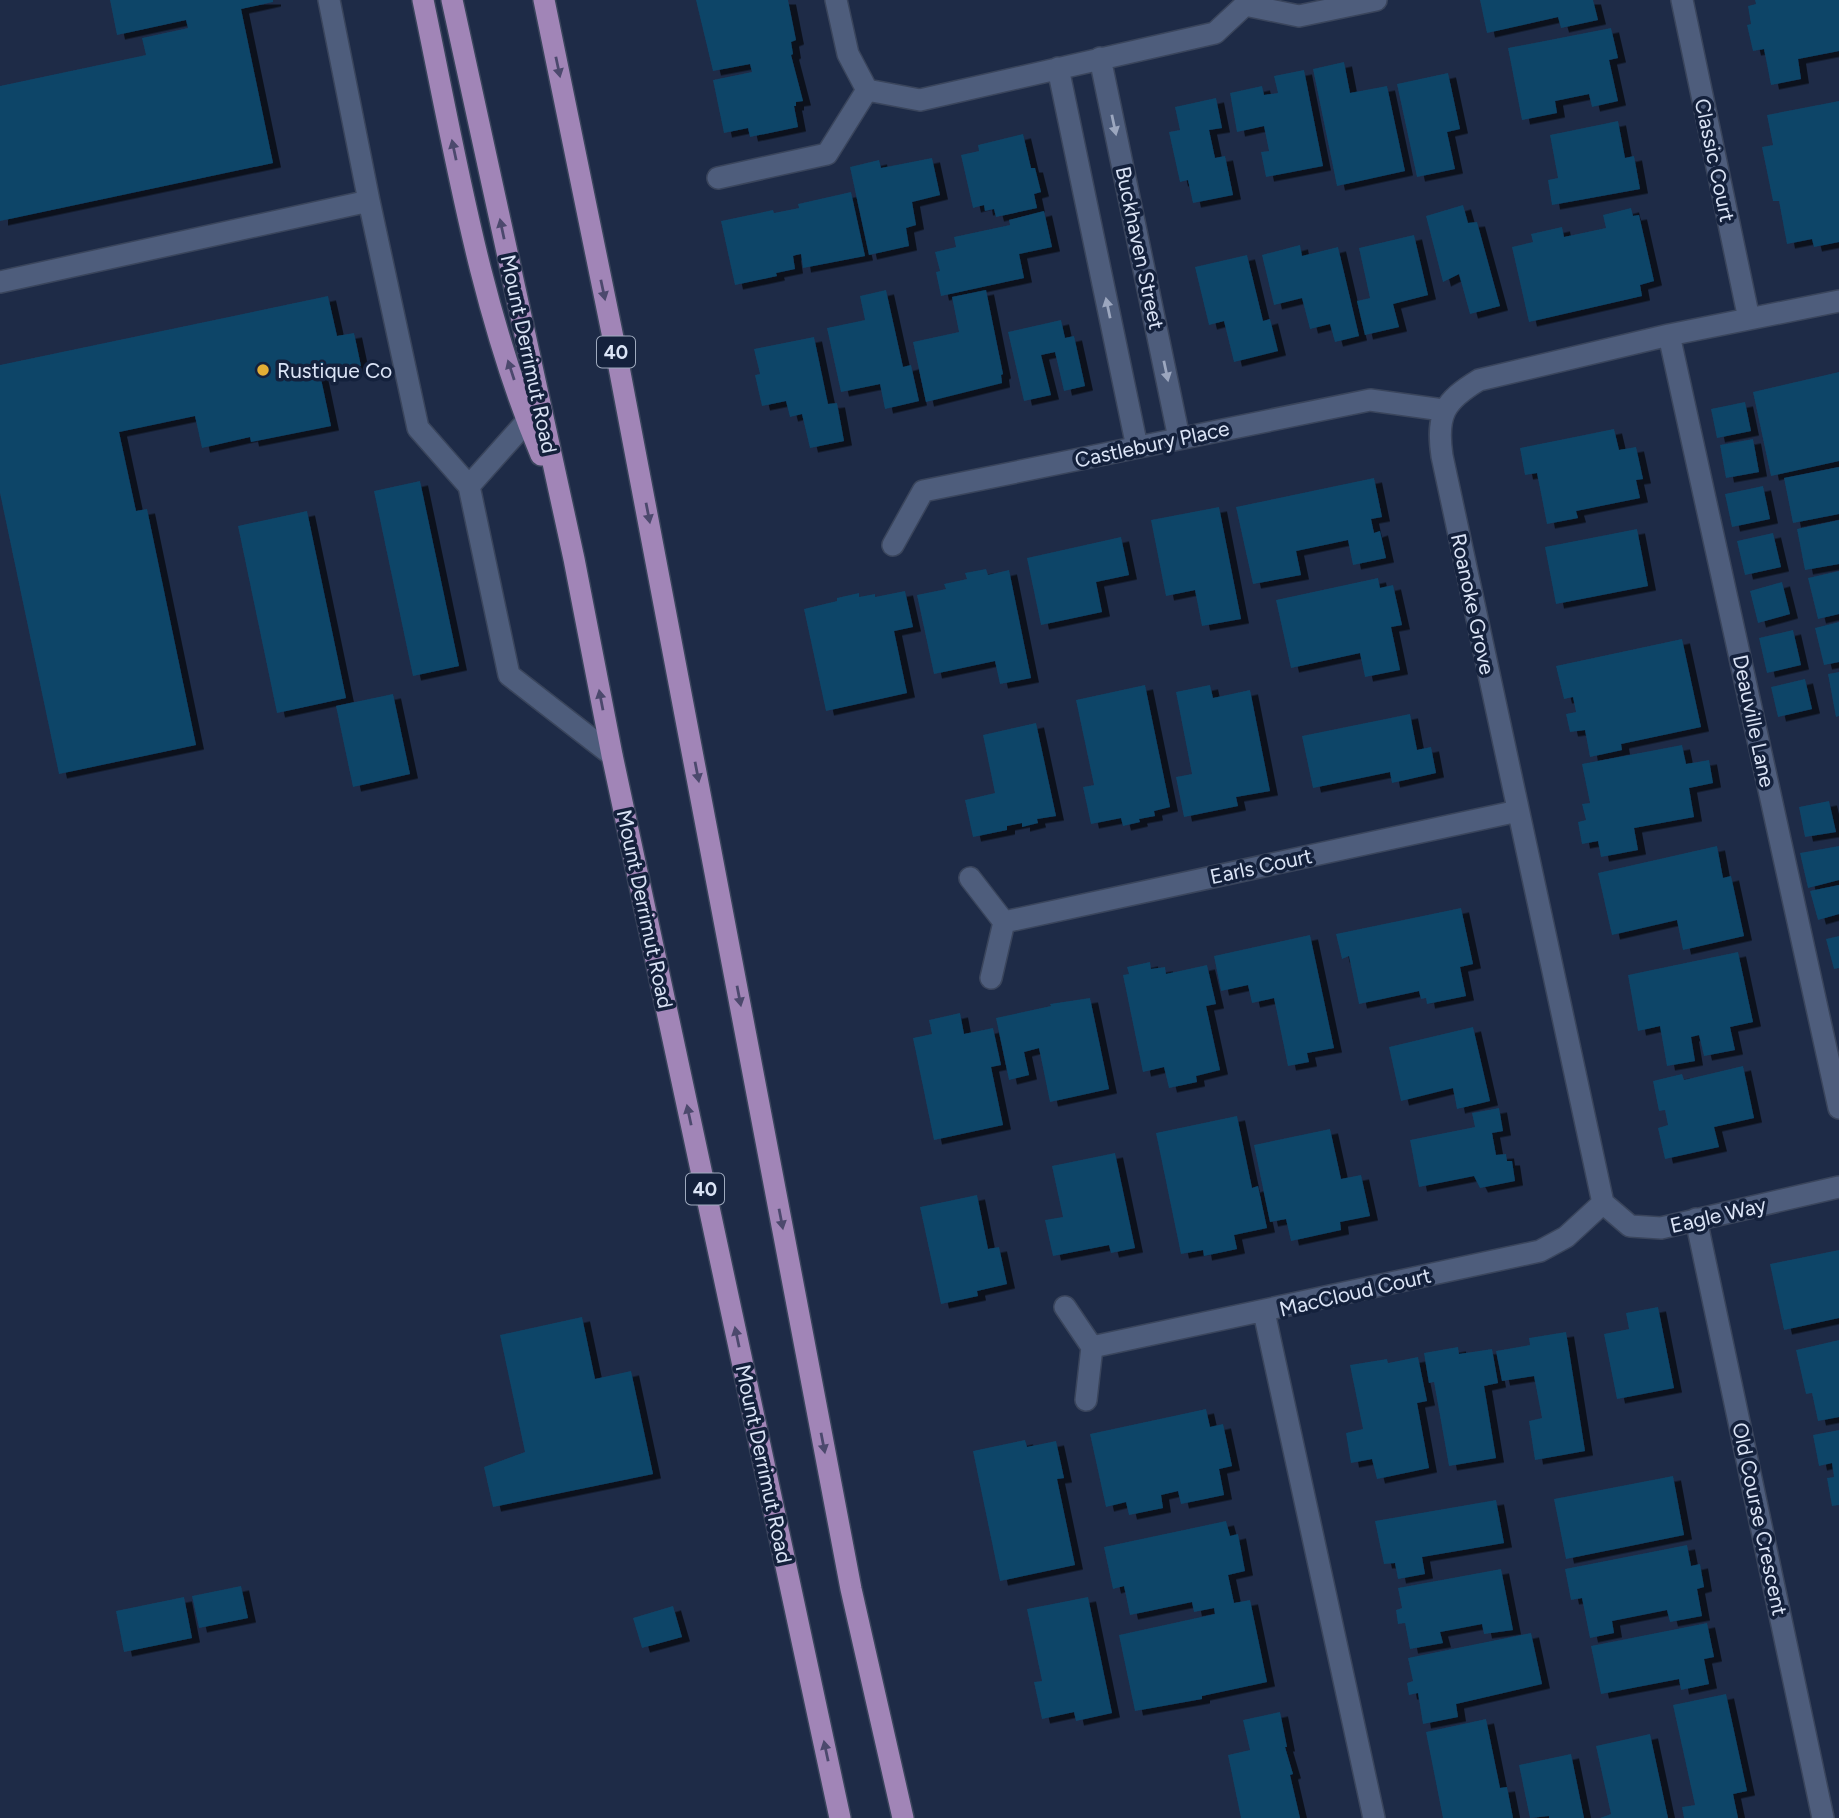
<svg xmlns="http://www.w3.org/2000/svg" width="1839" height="1818" font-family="Figtree,sans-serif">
<defs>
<filter id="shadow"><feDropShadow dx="8" dy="4.5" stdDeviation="0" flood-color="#0009"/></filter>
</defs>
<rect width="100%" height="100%" fill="#1e2b47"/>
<path fill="#104467" filter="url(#shadow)" d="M 110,0 L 273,0 L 273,2 L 241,9 L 273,163 L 0,221 L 0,86 L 146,55 L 142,38 L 188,28 L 186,20 L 117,35 Z
M 696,0 L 788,0 L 796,40 L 791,42 L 793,54 L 791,55 L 803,101 L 796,102 L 796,106 L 794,106 L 798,127 L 750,137 L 748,128 L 724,133 L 713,80 L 752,72 L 750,64 L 713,71 Z
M 1480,0 L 1593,0 L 1598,20 L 1561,28 L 1558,17 L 1487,33 Z
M 1755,0 L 1839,0 L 1839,51 L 1798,59 L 1801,79 L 1771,85 L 1764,49 L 1753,51 L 1747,25 L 1751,24 L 1748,6 L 1756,4 Z
M 1611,28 L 1618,58 L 1609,60 L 1618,101 L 1592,107 L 1589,94 L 1555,101 L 1557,113 L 1522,120 L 1508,48 Z
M 1344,62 L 1350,93 L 1387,86 L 1405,171 L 1337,186 L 1313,69 Z
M 1304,70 L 1323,166 L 1266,177 L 1261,152 L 1269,151 L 1264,126 L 1237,132 L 1230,93 L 1262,86 L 1264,95 L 1278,93 L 1274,76 Z
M 1448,73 L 1460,129 L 1447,132 L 1455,169 L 1417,177 L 1397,84 Z
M 1216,98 L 1222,128 L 1209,130 L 1215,158 L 1225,156 L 1233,195 L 1193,203 L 1188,180 L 1180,182 L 1169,132 L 1180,130 L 1175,107 Z
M 1839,101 L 1839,242 L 1814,247 L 1812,239 L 1787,244 L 1779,201 L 1773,201 L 1762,147 L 1773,145 L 1767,115 Z
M 1618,121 L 1625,158 L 1634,156 L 1640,189 L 1552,205 L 1548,180 L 1558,178 L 1550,135 Z
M 1023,134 L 1031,168 L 1035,168 L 1041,192 L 1034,194 L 1037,208 L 996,217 L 994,209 L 985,211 L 984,205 L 973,208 L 961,155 L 979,151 L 978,145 Z
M 932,158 L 940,195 L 912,202 L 916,225 L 906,228 L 909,246 L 869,255 L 850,167 L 879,160 L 881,168 Z
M 851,192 L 865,256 L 803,268 L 801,254 L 796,255 L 793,256 L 795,269 L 776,273 L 777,276 L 735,285 L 721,221 L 773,210 L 774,213 L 799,208 L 798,204 Z
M 1463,205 L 1468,223 L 1477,222 L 1500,306 L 1470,314 L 1459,274 L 1443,282 L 1426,216 Z
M 1631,208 L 1633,216 L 1639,215 L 1654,281 L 1640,285 L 1642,296 L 1529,322 L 1512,247 L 1533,242 L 1531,234 L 1562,227 L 1564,237 L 1606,228 L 1603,215 Z
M 1044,211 L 1052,247 L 1019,254 L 1024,278 L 941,296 L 936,272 L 940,271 L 935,252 L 956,247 L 954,237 L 1010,225 L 1009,220 Z
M 1414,235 L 1428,295 L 1393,304 L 1399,327 L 1365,335 L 1357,301 L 1370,298 L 1359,248 Z
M 1300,245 L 1302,256 L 1338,247 L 1359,336 L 1335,342 L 1330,324 L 1310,329 L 1302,298 L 1274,305 L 1262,255 Z
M 1247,255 L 1263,321 L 1270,319 L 1278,351 L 1234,362 L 1224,321 L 1209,325 L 1195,267 Z
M 886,290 L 903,367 L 911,365 L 919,401 L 885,409 L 880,384 L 841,392 L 827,328 L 865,320 L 860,296 Z
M 986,290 L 1003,374 L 1001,375 L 1002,383 L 926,402 L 913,342 L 959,332 L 952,297 Z
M 328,296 L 337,336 L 354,333 L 361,366 L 320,374 L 331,426 L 251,442 L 250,437 L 202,448 L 195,416 L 119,432 L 136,511 L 147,509 L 196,745 L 59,774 L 0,493 L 0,365 Z
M 1061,320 L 1065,338 L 1074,336 L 1085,386 L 1064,391 L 1055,352 L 1041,355 L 1051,395 L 1024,401 L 1008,332 Z
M 814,337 L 828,404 L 837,403 L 844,441 L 810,448 L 802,414 L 790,417 L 786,401 L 762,406 L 755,375 L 760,374 L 754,349 Z
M 1839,372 L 1839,461 L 1771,476 L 1753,392 Z
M 1745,402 L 1751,431 L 1717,438 L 1711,409 Z
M 1614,429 L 1619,450 L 1636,447 L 1643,479 L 1636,480 L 1640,498 L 1576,511 L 1578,518 L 1547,524 L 1537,473 L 1525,475 L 1520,448 Z
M 1753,439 L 1759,472 L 1726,478 L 1720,445 Z
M 1839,467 L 1839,514 L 1793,523 L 1784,478 Z
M 1374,478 L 1382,517 L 1371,519 L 1374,533 L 1380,531 L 1386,558 L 1353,565 L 1348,540 L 1296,551 L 1301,575 L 1253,584 L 1236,507 Z
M 420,481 L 459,666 L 413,676 L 374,491 Z
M 1763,486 L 1770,519 L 1732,527 L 1725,494 Z
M 1219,507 L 1241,619 L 1202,626 L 1195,590 L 1166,596 L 1151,520 Z
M 307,511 L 346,698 L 277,713 L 238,526 Z
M 1839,520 L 1839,564 L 1805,570 L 1797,529 Z
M 1637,529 L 1648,586 L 1556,604 L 1545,547 Z
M 1773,533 L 1781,567 L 1745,575 L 1737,541 Z
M 1121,537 L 1129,575 L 1096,582 L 1102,612 L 1041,625 L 1027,558 Z
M 986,569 L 988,575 L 1009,570 L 1031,678 L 1000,684 L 995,661 L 934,674 L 917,595 L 946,589 L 944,584 L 967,579 L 965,573 Z
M 1839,571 L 1839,614 L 1818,619 L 1808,578 Z
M 1378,578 L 1380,588 L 1393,585 L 1402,625 L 1391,627 L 1400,670 L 1365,677 L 1360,653 L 1291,668 L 1276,600 Z
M 1782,582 L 1790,614 L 1758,623 L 1750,591 Z
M 905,591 L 913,627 L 894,631 L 907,693 L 826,711 L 804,609 L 837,601 L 837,598 L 859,593 L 859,597 L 875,594 L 875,597 Z
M 1839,622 L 1839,662 L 1824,665 L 1815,628 Z
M 1793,630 L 1801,665 L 1767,673 L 1759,638 Z
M 1682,639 L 1701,727 L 1621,744 L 1622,750 L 1590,757 L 1585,730 L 1570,732 L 1566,714 L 1576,712 L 1573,697 L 1564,699 L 1556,666 Z
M 1839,672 L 1839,716 L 1836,717 L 1828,674 Z
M 1805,679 L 1812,709 L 1778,717 L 1771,687 Z
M 1145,685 L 1170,807 L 1154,811 L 1155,816 L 1139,819 L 1140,822 L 1123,826 L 1121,818 L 1091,824 L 1083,787 L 1094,785 L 1076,700 Z
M 1210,685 L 1213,698 L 1250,690 L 1270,791 L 1236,797 L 1238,806 L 1184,817 L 1176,777 L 1192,774 L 1176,692 Z
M 393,694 L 410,774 L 353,787 L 336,706 Z
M 1410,714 L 1417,750 L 1431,747 L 1436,773 L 1392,783 L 1390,772 L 1313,788 L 1302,736 Z
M 1036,723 L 1056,816 L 1037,819 L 1038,823 L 1022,827 L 1022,823 L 1007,826 L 1007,830 L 973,837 L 965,800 L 995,793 L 983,735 Z
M 1682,745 L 1686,764 L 1709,760 L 1713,783 L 1689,788 L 1694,817 L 1634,828 L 1638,850 L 1601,857 L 1598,841 L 1582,844 L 1578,822 L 1586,820 L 1582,804 L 1590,803 L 1582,764 Z
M 1829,801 L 1836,832 L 1805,837 L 1799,807 Z
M 1717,846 L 1723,878 L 1731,876 L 1744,936 L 1683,950 L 1677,920 L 1612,935 L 1598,873 Z
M 1839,846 L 1839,880 L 1808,888 L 1800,853 Z
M 1839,885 L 1839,914 L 1818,920 L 1810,891 Z
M 1461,908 L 1473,964 L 1460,967 L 1466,996 L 1427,1004 L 1426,998 L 1421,999 L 1419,991 L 1359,1004 L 1349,956 L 1342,959 L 1336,934 Z
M 1310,935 L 1334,1048 L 1307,1053 L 1309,1062 L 1288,1066 L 1274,998 L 1252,1003 L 1248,985 L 1221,991 L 1214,956 Z
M 1839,936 L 1839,968 L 1834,969 L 1826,939 Z
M 1738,952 L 1753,1022 L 1730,1027 L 1735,1050 L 1704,1056 L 1699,1035 L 1691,1037 L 1695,1061 L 1667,1066 L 1660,1026 L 1638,1031 L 1628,975 Z
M 1150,962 L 1151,969 L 1165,967 L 1166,974 L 1207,965 L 1216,1004 L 1206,1006 L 1220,1070 L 1196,1076 L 1197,1082 L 1169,1088 L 1164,1067 L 1143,1072 L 1123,975 L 1129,974 L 1127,967 Z
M 1090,998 L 1109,1089 L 1050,1102 L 1039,1048 L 1024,1052 L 1029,1075 L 1009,1080 L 996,1018 L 1051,1006 L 1050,1004 Z
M 960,1013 L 964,1034 L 993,1028 L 1001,1065 L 991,1067 L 1003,1125 L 934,1140 L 913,1038 L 932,1034 L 929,1020 Z
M 1473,1027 L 1490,1101 L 1457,1109 L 1453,1088 L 1401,1101 L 1389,1047 Z
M 1743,1066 L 1754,1118 L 1714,1127 L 1719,1147 L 1665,1159 L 1658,1128 L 1668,1125 L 1665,1110 L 1659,1111 L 1653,1081 L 1682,1074 L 1684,1080 Z
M 1499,1108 L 1503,1131 L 1492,1133 L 1496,1155 L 1506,1154 L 1507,1161 L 1512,1161 L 1515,1181 L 1480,1188 L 1474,1176 L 1419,1187 L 1410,1140 L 1475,1127 L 1472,1113 Z
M 1237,1116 L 1252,1188 L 1258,1186 L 1267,1228 L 1234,1235 L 1237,1249 L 1204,1256 L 1203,1250 L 1181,1254 L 1156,1133 Z
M 1330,1129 L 1341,1179 L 1361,1175 L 1370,1216 L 1340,1222 L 1341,1230 L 1291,1241 L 1286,1219 L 1270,1222 L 1254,1145 Z
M 1115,1153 L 1135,1248 L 1111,1253 L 1109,1245 L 1053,1256 L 1045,1220 L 1063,1217 L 1052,1166 Z
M 977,1195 L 988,1249 L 999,1247 L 1007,1284 L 977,1291 L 978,1296 L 941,1304 L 920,1207 Z
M 1839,1250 L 1839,1318 L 1784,1330 L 1770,1264 Z
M 1658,1307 L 1674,1388 L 1617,1399 L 1604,1334 L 1629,1329 L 1626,1313 Z
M 582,1317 L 595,1379 L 631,1371 L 653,1474 L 493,1507 L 484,1467 L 525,1452 L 500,1335 Z
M 1566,1332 L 1585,1451 L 1535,1460 L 1529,1421 L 1542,1418 L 1534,1376 L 1502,1381 L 1496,1351 L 1530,1345 L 1529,1338 Z
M 1839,1340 L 1839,1417 L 1818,1421 L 1812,1393 L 1806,1394 L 1796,1350 Z
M 1458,1347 L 1459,1354 L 1492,1349 L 1498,1383 L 1484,1386 L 1496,1458 L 1449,1466 L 1434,1382 L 1429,1383 L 1424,1353 Z
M 1418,1357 L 1427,1401 L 1417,1403 L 1429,1468 L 1377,1479 L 1372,1459 L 1351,1463 L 1346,1433 L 1363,1429 L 1350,1365 L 1387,1359 L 1388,1363 Z
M 1206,1409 L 1210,1427 L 1223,1424 L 1232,1466 L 1219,1469 L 1224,1495 L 1181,1504 L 1178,1491 L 1161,1495 L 1163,1508 L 1129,1515 L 1126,1502 L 1106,1507 L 1090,1434 Z
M 1839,1430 L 1839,1505 L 1832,1506 L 1827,1478 L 1834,1477 L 1832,1463 L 1819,1466 L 1813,1435 Z
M 1025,1440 L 1027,1447 L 1056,1441 L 1064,1478 L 1057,1479 L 1075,1565 L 1000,1581 L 973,1451 Z
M 1673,1476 L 1684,1535 L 1566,1559 L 1554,1499 Z
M 1496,1500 L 1504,1543 L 1422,1557 L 1425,1574 L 1398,1579 L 1395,1563 L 1384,1564 L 1375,1521 Z
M 1226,1521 L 1230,1536 L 1238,1534 L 1245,1571 L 1228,1575 L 1234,1603 L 1250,1600 L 1267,1682 L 1202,1696 L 1202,1699 L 1135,1711 L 1119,1635 L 1215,1614 L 1214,1608 L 1194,1612 L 1192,1602 L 1130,1615 L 1124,1586 L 1113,1589 L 1104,1547 Z
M 1687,1545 L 1691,1566 L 1700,1564 L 1704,1587 L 1697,1589 L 1702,1616 L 1670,1622 L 1667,1610 L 1612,1621 L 1614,1633 L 1590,1638 L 1582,1598 L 1571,1600 L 1565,1569 Z
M 1501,1569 L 1513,1630 L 1484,1634 L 1482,1624 L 1440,1632 L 1443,1643 L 1410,1649 L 1405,1623 L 1398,1624 L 1396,1610 L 1402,1608 L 1398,1588 Z
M 241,1586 L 248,1618 L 199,1628 L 192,1596 Z
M 184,1597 L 192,1638 L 124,1652 L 116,1611 Z
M 1088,1597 L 1112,1713 L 1076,1721 L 1074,1712 L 1042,1719 L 1034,1682 L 1042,1681 L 1027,1609 Z
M 673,1606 L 682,1637 L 642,1648 L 633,1618 Z
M 1707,1623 L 1714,1657 L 1704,1659 L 1709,1684 L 1681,1690 L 1679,1679 L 1601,1694 L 1591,1646 Z
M 1531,1633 L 1542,1684 L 1456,1704 L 1458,1717 L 1423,1724 L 1418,1693 L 1409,1695 L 1407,1683 L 1413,1681 L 1408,1658 Z
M 1726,1694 L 1747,1791 L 1733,1794 L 1738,1818 L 1684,1818 L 1682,1807 L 1695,1805 L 1673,1705 Z
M 1280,1712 L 1287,1747 L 1285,1747 L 1293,1774 L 1290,1775 L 1300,1818 L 1241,1818 L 1228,1755 L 1250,1750 L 1243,1720 Z
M 1486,1719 L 1500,1788 L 1507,1787 L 1513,1818 L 1443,1818 L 1426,1732 Z
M 1650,1734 L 1668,1818 L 1600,1818 L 1611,1814 L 1596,1746 Z
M 1571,1754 L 1584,1818 L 1549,1818 L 1549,1816 L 1530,1818 L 1519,1765 Z"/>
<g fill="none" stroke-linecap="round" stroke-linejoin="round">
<g stroke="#3a455c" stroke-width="24">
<path id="minor" d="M 329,0 L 369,201
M 836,0 L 848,54 L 867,90 L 920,100 L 1215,33 L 1245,5 L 1247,0
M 1682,0 L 1749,319
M 1245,5 L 1299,16 L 1376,0
M 1100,58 L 1179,438
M 1058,68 L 1137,447
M 718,178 L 827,154 L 867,90
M 0,282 L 369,201 L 418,428 L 469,486
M 1669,335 L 1839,1108
M 527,421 L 469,486 L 509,675 L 612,755
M 893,545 L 923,491 L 1370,400 L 1443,410
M 970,878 L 1004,922 L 991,978
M 1004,922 L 1518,811
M 1603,1203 L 1442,456 C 1436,415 1444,401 1479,380 L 1669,335 L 1839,301
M 1603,1203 L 1630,1226 L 1661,1228 L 1839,1187
M 1696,1219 L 1823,1818
M 1065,1307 L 1092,1347 L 1086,1400
M 1264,1312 L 1374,1818
M 1092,1347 L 1540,1251 L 1566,1237 L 1603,1203"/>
</g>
<g stroke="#3a455c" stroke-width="24">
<path id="major" d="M 423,0 C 455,153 480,310 541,455
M 452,0 L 574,559 L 612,755 L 840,1818
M 544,0 L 619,367 L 851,1589 L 903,1818"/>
</g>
<use href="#minor" stroke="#4e5d7c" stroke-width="21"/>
<use href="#major" stroke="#a185b7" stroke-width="21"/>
</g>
<defs><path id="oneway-solid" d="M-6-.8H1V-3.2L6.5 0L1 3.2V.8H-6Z" transform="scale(1.75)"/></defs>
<g fill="#4c496d">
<use href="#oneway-solid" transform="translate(558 67) rotate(78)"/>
<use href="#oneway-solid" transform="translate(454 150) rotate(-102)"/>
<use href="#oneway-solid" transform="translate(502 229) rotate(-102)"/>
<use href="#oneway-solid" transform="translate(603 290) rotate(78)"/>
<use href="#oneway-solid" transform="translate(511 370) rotate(-108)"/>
<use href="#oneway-solid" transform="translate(648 513) rotate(79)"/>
<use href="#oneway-solid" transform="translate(601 700) rotate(-101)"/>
<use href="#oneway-solid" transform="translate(697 772) rotate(79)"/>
<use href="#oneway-solid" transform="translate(739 996) rotate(79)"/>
<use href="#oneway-solid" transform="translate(689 1115) rotate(-102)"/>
<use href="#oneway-solid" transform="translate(781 1219) rotate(79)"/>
<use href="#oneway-solid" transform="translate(737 1337) rotate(-102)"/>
<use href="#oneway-solid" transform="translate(823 1443) rotate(79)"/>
<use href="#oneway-solid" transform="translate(826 1751) rotate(-102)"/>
</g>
<g fill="#9ca7bf">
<use href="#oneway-solid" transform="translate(1114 125) rotate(78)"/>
<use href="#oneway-solid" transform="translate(1108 308) rotate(-102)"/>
<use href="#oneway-solid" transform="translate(1166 371) rotate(78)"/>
</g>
<circle fill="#e3ae35" stroke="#14213c" stroke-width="2.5" cx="263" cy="370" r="7"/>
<g text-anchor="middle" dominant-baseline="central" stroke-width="7" stroke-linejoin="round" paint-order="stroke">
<g fill="#14213c" stroke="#9faabe" stroke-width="2">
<rect x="597" y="336.5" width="38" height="31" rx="5"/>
<rect x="686" y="1173.5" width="38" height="31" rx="5"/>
</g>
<g font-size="19" font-weight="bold" fill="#dbe4f6">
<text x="616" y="352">40</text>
<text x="705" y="1189">40</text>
</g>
<g font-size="21" fill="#dbe4f6" stroke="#14213c">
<text transform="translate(1715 160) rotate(78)">Classic Court</text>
<text transform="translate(1140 248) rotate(78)">Buckhaven Street</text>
<text transform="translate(529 354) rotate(78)">Mount Derrimut Road</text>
<text transform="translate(1152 444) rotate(-12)">Castlebury Place</text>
<text transform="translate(1473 604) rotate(78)">Roanoke Grove</text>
<text transform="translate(1754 721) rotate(78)">Deauville Lane</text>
<text transform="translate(1261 866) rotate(-12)">Earls Court</text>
<text transform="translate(645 909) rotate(78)">Mount Derrimut Road</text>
<text transform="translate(1718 1215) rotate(-13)">Eagle Way</text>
<text transform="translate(1355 1292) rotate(-13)">MacCloud Court</text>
<text transform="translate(764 1464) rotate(78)">Mount Derrimut Road</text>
<text transform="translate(1760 1519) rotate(78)">Old Course Crescent</text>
</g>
<g font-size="21" fill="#dbe4f6" stroke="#14213c" text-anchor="start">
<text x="277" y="370">Rustique Co</text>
</g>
</g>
</svg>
